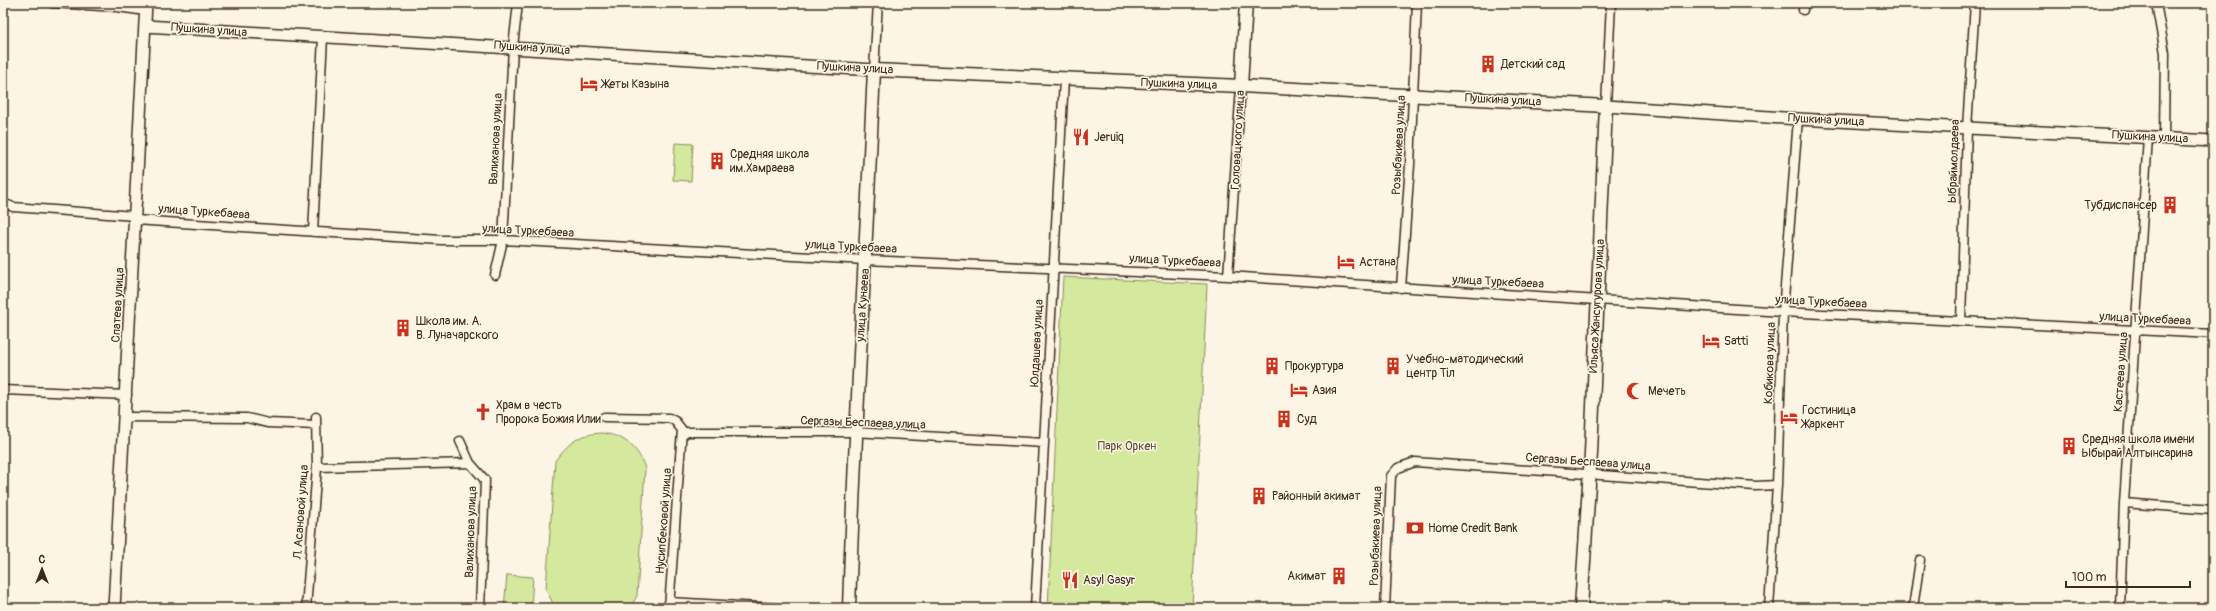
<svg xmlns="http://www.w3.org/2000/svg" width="2216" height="611" font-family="Pangolin,sans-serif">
<rect width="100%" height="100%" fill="#fcf5e5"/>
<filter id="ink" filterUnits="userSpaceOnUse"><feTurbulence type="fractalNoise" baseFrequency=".025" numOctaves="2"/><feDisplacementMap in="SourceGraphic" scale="8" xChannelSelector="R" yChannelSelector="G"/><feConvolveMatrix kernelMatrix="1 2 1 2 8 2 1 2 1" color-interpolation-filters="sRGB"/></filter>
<g filter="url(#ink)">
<path fill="#d4e99d" stroke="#888a5e" d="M 675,143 L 693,144 L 691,181 L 673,180 Z
M 1063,277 L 1207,284 L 1192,608 L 1048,608 Z
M 601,433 C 623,435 639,447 645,469 L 637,596 L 630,608 L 555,608 L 546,589 L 555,461 C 567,444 579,434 601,433 Z
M 507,575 L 533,577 L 531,608 L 504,608 Z"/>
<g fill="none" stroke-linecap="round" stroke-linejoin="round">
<g stroke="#3b2a1e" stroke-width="11">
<path id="minor" d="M 52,3 L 117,7 L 146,11
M 2156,3 L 2165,53 L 2164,138
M 1803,10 L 1804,3
M 874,70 L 878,3
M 1606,106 L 1611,3
M 3,203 L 13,207 L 135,216
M 135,220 L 441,240 L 503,240 L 866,260 L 1228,276 L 1783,312 L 2213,334
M 313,232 L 323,37
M 495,275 L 503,240 L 513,47 L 518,3
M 1228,276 L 1241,86
M 1401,288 L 1410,165 L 1417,3
M 1961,321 L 1967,128 L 1975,3
M 3,390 L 127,395
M 125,417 L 247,418 L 268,423 L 316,425
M 604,417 L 669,418 L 675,421 L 682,430 L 669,608
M 682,436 L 687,432 L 854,432 L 1044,443
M 460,441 L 470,463 L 485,480 L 480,608
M 317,467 L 470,463
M 2124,503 L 2213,510
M 669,602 L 779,608
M 306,608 L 317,467 L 316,417
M 1035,608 L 1064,79
M 1385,608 L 1391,476 L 1398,468 L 1415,462 L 1756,486 L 1777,485
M 1769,608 L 1777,485 L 1783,312 L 1798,119
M 1913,608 L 1920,560
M 2120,608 L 2124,503 L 2148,137"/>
</g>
<g stroke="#3b2a1e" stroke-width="14">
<path id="tertiary" d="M 145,26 L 874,70
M 1606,106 L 1798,119 L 2213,141
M 114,608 L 146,3"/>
</g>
<g stroke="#3b2a1e" stroke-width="15">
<path id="secondary" d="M 1241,86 L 1246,3
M 849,608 C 855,428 866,249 874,70 L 1241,86 L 1606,106 L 1591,453 L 1581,608"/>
</g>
<use href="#minor" stroke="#fcf5e5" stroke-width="8"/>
<use href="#tertiary" stroke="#fcf5e5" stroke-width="11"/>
<use href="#secondary" stroke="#fcf5e5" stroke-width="12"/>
</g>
</g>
<defs>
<g id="building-bare" transform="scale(1.38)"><path d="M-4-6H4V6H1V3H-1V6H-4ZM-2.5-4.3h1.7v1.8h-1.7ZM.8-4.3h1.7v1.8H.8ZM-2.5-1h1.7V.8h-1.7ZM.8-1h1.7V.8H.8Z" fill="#c8321e" stroke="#fcf5e5" stroke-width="2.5" paint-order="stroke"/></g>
<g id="hotel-bare" transform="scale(1.38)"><path d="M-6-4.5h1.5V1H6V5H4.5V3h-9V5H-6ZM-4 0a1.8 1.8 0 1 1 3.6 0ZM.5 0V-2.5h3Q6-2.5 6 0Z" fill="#c8321e" stroke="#fcf5e5" stroke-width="2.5" paint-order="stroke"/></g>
<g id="restaurant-bare" transform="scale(1.38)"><path d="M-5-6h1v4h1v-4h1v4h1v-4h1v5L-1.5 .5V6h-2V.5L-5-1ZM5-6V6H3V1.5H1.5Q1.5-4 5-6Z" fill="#c8321e" stroke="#fcf5e5" stroke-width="2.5" paint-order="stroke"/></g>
<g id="mosque-bare" transform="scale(1.38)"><path d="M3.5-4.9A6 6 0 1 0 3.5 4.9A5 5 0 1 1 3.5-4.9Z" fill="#c8321e" stroke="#fcf5e5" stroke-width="2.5" paint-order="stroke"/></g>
<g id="church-bare" transform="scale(1.38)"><path d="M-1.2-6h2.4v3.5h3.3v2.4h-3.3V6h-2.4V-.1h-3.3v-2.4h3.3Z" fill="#c8321e" stroke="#fcf5e5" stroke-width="2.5" paint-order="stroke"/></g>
<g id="bank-bare" transform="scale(1.38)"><path d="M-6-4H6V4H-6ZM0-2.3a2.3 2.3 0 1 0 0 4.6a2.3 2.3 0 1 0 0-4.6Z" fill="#c8321e" stroke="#fcf5e5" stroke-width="2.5" paint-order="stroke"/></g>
</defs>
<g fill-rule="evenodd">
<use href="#building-bare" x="1488" y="64"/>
<use href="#hotel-bare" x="589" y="84"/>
<use href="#restaurant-bare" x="1081" y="137"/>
<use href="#building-bare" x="717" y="161"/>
<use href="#building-bare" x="2170" y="205"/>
<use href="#hotel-bare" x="1346" y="262"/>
<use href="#building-bare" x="403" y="328"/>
<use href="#hotel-bare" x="1711" y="341"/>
<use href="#building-bare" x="1272" y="366"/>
<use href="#building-bare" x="1393" y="366"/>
<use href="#hotel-bare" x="1299" y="390"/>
<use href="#mosque-bare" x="1635" y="391"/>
<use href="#church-bare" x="483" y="412"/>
<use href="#hotel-bare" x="1789" y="417"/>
<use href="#building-bare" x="1284" y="419"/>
<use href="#building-bare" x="2069" y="446"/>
<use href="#building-bare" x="1259" y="496"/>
<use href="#bank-bare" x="1415" y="528"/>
<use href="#building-bare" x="1339" y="576"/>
<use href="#restaurant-bare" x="1070" y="580"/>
</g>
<g text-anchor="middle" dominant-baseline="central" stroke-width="3" stroke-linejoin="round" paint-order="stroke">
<g font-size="12" fill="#3b2a1e" stroke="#fcf5e5">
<text transform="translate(209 30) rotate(4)">Пушкина улица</text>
<text transform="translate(532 48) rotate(4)">Пушкина улица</text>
<text transform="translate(855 68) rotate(3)">Пушкина улица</text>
<text transform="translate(1179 84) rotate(2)">Пушкина улица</text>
<text transform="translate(1503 100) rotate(3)">Пушкина улица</text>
<text transform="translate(1826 120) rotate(3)">Пушкина улица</text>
<text transform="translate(2150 137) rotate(3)">Пушкина улица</text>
<text transform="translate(496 139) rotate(-87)">Валиханова улица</text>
<text transform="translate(1238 140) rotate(-87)">Головацкого улица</text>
<text transform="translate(1399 145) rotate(-87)">Розыбакиева улица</text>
<text transform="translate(1954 161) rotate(-88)">Ыбраймолдаева</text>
<text transform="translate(204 212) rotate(4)">улица Туркебаева</text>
<text transform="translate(528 231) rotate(3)">улица Туркебаева</text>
<text transform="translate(851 247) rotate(3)">улица Туркебаева</text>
<text transform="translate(1175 261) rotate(3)">улица Туркебаева</text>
<text transform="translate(1498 282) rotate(3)">улица Туркебаева</text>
<text transform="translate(1821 302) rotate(3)">улица Туркебаева</text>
<text transform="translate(118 305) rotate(-87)">Спатева улица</text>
<text transform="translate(863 305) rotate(-86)">улица Кунаева</text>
<text transform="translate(1597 306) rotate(-87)">Ильяса Жансугурова улица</text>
<text transform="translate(2145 319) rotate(3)">улица Туркебаева</text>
<text transform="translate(1037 343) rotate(-87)">Юлдашева улица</text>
<text transform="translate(1770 363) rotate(-88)">Кобикова улица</text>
<text transform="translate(2121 372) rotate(-86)">Кастеева улица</text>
<text transform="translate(863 423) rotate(2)">Сергазы Беспаева улица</text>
<text transform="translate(1588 462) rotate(4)">Сергазы Беспаева улица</text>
<text transform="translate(301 512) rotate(-86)">Л. Асановой улица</text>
<text transform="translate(664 521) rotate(-86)">Нусипбековой улица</text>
<text transform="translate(471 532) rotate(-88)">Валиханова улица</text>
<text transform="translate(1376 536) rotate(-88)">Розыбакиева улица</text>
</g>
<g font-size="12" fill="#3b2a1e" stroke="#fcf5e5" text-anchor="start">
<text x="1501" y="64">Детский сад</text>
<text x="602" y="84">Жеты Казына</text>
<text x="1094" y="137">Jeruiq</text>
<text x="730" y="154">Средняя школа<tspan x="730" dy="14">им.Хамраева</tspan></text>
<text x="2157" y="205" text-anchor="end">Тубдиспансер</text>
<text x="1359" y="262">Астана</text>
<text x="416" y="321">Школа им. А.<tspan x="416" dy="14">В. Луначарского</tspan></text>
<text x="1724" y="341">Satti</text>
<text x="1406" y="359">Учебно-матодический<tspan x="1406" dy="14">центр Тіл</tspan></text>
<text x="1285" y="366">Прокуртура</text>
<text x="1312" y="390">Азия</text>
<text x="1648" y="391">Мечеть</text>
<text x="496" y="405">Храм в честь<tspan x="496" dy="14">Пророка Божия Илии</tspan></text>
<text x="1802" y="410">Гостиница<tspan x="1802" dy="14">Жаркент</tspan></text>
<text x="1297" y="419">Суд</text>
<text x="2082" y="439">Средняя школа имени<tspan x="2082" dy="14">Ыбырай Алтынсарина</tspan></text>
<text x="1272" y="496">Районный акимат</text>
<text x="1428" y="528">Home Credit Bank</text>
<text x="1326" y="576" text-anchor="end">Акимат</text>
<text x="1083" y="580">Asyl Gasyr</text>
</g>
<g font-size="12" fill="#5a5037" stroke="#fcf5e5">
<text x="1127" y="446">Парк Оркен</text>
</g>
</g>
<rect width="2216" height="611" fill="none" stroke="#fcf5e5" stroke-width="16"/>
<rect x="8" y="8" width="2200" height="595" fill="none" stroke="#3b2a1e" stroke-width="1.5" filter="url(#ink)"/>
<g transform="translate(42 569)" stroke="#fcf5e5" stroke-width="3" paint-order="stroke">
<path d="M0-3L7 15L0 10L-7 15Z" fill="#3b2a1e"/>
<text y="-6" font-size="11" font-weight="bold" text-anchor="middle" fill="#3b2a1e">С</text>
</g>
<path d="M2066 581v6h124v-6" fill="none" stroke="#3b2a1e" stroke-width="2"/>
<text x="2072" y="581" font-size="12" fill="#3b2a1e" stroke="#fcf5e5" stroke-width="3" paint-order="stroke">100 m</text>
</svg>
